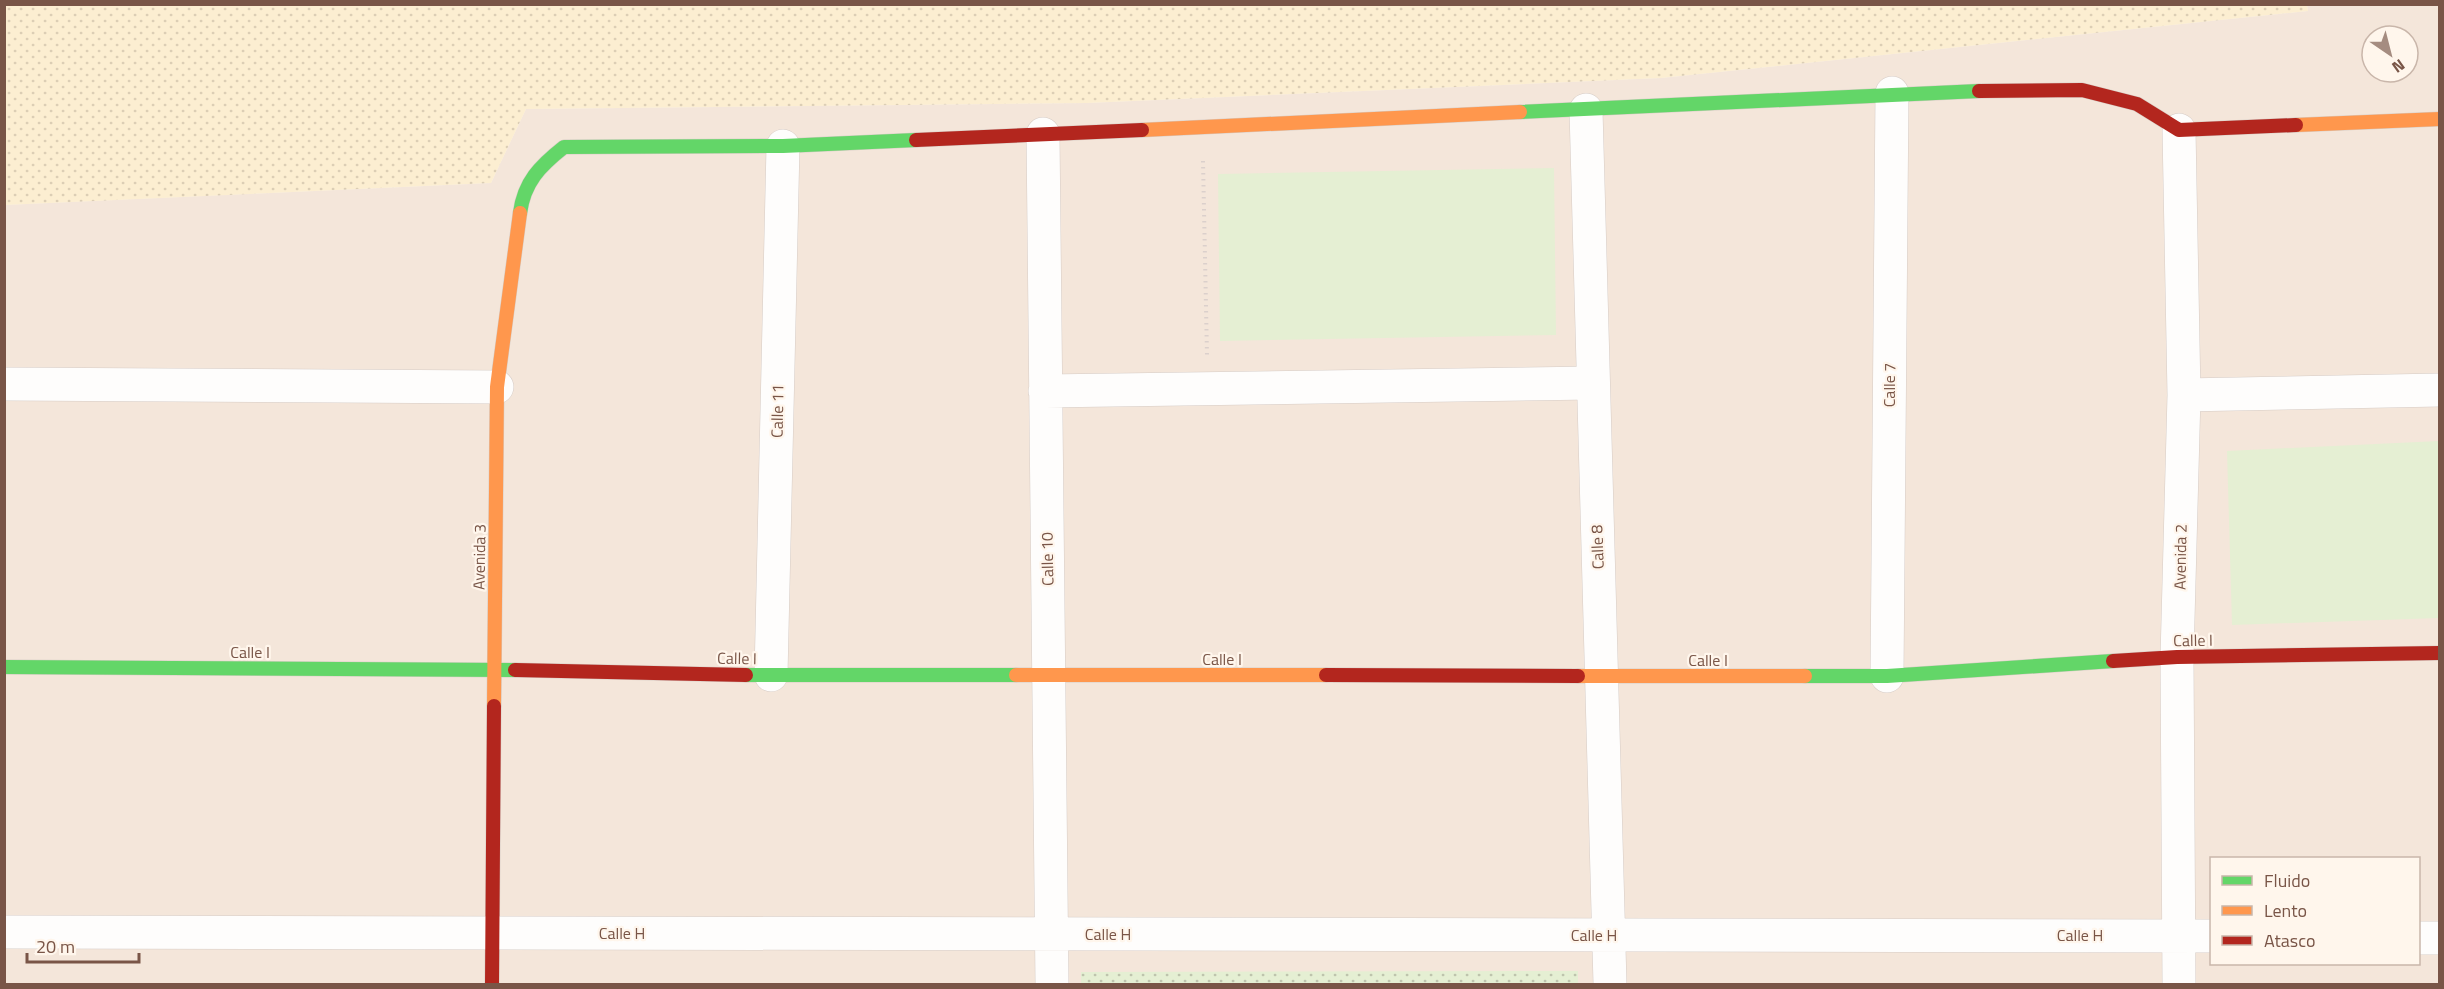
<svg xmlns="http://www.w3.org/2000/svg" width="2444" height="989" font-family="'Titillium Web',sans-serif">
<defs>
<pattern id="sand-dots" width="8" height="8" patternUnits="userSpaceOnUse" patternTransform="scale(1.5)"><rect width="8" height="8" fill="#fceed1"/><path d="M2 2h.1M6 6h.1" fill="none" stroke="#dcceb5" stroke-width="1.8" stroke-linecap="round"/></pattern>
<pattern id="park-dots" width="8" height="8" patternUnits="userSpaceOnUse" patternTransform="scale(1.5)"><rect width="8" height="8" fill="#e5efd3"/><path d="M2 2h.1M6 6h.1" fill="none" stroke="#bec4ad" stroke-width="1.8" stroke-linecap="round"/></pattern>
</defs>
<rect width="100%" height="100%" fill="#f8f1ea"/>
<path fill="#f4e6da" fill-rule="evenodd" d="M 2307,5 L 2439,5 L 2439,984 L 5,984 L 4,205 L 491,183 L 526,109 L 1087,103 L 1661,78 L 2308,11 ZM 2372,36 L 2408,36 L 2408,72 L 2372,72 ZM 2212,858 L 2418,858 L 2418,964 L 2212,964 Z"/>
<path fill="url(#sand-dots)" d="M 2307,4 L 2308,11 L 1661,78 L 1087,103 L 526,109 L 491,183 L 5,205 L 5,5 Z"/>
<path fill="url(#park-dots)" d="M 1578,971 L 1578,984 L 1081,984 L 1081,972 Z"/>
<path fill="#e5efd3" d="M 1554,168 L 1556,335 L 1220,341 L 1218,174 Z
M 2439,441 L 2439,618 L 2232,625 L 2227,451 Z"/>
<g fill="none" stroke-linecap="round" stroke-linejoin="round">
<g stroke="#d6ccc6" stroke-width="34">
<path id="street" d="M 1586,110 L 1610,984
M 1043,134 L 1052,984
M 4,384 L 497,387
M 1045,391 L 1593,383
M 2184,395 L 2440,390
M 771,675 L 783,146
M 1887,676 L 1892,93
M 4,932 L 2212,936
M 2418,938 L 2440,938
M 2179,984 L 2177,657 L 2184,395 L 2179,130"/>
</g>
<g stroke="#d7cdc6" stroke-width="15">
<path id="fast" d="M 1520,112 L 1979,91
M 520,213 C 524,182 540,166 564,147 L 783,146 L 916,140
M 4,667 L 515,670
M 746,675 L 1016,675
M 1805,676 L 1887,676 L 2113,661"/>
</g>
<g stroke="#d7cdc6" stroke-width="15">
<path id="slow" d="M 2296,125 L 2440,119
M 1142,130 L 1520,112
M 1016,675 L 1326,675
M 1578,676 L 1805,676
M 494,706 L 497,387 L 520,213"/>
</g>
<g stroke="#d7cdc6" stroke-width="15">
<path id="jam" d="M 1979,91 L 2082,90 L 2137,104 L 2179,130 L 2296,125
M 916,140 L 1142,130
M 2113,661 L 2177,657 L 2440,653
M 515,670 L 746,675
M 1326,675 L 1578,676
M 492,984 L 494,706"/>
</g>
<path stroke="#dbd0cc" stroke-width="4" stroke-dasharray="1.5 4.5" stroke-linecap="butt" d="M 1203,161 L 1207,355"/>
<use href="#street" stroke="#fefdfc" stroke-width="33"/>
<use href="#fast" stroke="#63d668" stroke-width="14"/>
<use href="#slow" stroke="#ff974d" stroke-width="14"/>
<use href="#jam" stroke="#b3261e" stroke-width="14"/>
</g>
<g text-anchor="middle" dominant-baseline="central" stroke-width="4.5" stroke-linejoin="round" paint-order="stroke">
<g font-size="16" fill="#795547" stroke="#fff6ec">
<text transform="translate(1889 385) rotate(-90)">Calle 7</text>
<text transform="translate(777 411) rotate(-89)">Calle 11</text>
<text transform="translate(1597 547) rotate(-92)">Calle 8</text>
<text transform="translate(479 557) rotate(-89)">Avenida 3</text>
<text transform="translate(2180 557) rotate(-89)">Avenida 2</text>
<text transform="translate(1047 559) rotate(-91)">Calle 10</text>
<text transform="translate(2193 640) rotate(-1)">Calle I</text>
<text x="250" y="652">Calle I</text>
<text transform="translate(737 658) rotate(1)">Calle I</text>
<text x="1222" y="659">Calle I</text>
<text x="1708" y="660">Calle I</text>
<text x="622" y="933">Calle H</text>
<text x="1108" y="934">Calle H</text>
<text x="1594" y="935">Calle H</text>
<text x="2080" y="935">Calle H</text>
</g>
</g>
<rect width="2444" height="989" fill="none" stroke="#795547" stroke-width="12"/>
<rect x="2210" y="857" width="210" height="108" fill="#fff6ec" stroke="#c9b6aa" stroke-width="1.5"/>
<rect x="2222" y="876" width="30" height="9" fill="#63d668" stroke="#c9b6aa" stroke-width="1.5"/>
<text x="2264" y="887" font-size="18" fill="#795547">Fluido</text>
<rect x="2222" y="906" width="30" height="9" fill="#ff974d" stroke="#c9b6aa" stroke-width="1.5"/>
<text x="2264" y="917" font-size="18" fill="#795547">Lento</text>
<rect x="2222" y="936" width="30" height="9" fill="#b3261e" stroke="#c9b6aa" stroke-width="1.5"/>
<text x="2264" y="947" font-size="18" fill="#795547">Atasco</text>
<g transform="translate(2390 54) rotate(145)"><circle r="28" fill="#fff6ec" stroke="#c9b6aa" stroke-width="1.5"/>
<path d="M0-4.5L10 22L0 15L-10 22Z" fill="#a58c80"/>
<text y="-9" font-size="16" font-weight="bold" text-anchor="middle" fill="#795547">N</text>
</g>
<path d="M27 953v9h112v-9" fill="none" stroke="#795547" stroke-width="3"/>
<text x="36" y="953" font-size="18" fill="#795547" stroke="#fff6ec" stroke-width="4.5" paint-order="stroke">20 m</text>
</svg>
